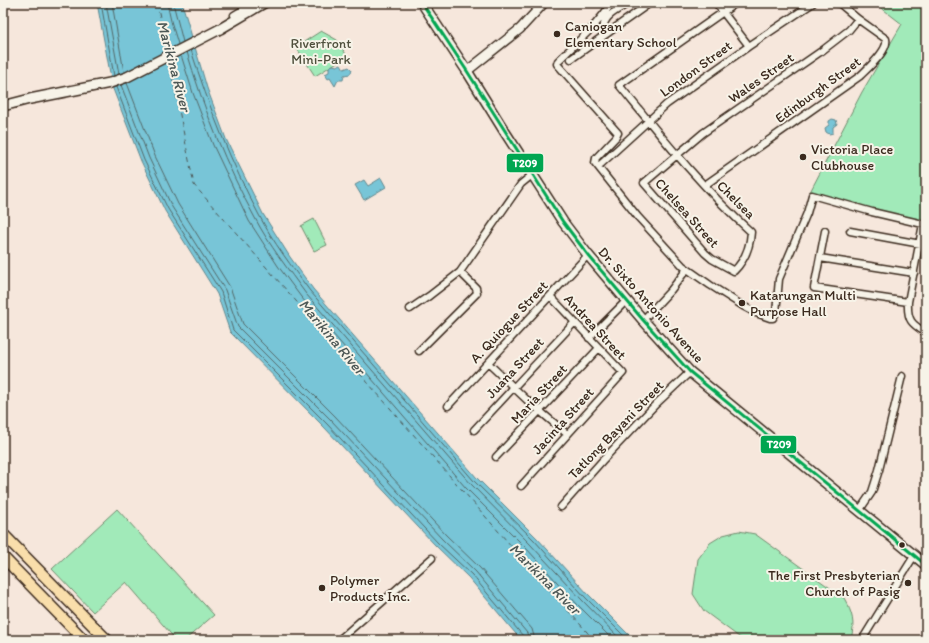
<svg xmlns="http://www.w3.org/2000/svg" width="929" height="643" font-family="Itim,sans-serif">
<rect width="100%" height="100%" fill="#f6e7dc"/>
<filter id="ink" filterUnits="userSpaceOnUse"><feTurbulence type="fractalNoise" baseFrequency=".025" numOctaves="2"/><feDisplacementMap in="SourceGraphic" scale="8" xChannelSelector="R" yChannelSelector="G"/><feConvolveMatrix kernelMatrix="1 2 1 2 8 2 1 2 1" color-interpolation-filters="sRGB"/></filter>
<g filter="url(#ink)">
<path fill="#a1eab9" stroke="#6e8a6c" d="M 875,3 L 926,3 L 926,224 L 883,214 L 810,192 L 862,92 L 902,24 Z
M 321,31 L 337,40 L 347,56 L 315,76 L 296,47 Z
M 314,219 L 327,245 L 314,251 L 301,226 Z
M 117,509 L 214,615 L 185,640 L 176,640 L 126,582 L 93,612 L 52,569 Z
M 739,531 L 755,534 L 844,598 C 853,614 855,622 851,640 L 743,640 L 704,611 L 693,594 L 698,559 L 710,543 L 723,535 Z"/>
<path fill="#78c5d7" stroke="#60878d" d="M 97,3 L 182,3 L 207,88 L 226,139 L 263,214 L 290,257 L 313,289 L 477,478 L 537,538 L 588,594 L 634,640 L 521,640 L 469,578 L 435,545 L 324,427 L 230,332 L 217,294 L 165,211 L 141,161 L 113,89 Z
M 341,64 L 344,69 L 349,67 L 352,70 L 350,74 L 344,75 L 343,80 L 338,80 L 335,86 L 330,78 L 328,79 L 325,74 L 329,72 L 329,67 L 333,65 L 337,66 Z
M 832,119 L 836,120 L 837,124 L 833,127 L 833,133 L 829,134 L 826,132 L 825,128 L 829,125 L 829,121 Z
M 381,178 L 386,187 L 364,200 L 355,185 L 364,180 L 368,186 Z"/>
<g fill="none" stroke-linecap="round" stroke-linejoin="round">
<path stroke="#536868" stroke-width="1" d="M 101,3 L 114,76
M 106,3 L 119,74
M 112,3 L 124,72
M 167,3 L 171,21 L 178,44
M 173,3 L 183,42
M 191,50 C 209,107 231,163 259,215 C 273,242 292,267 310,291 L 474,481 L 534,540 L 585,597 L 628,640
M 187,52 C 204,110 226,165 255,218 C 269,245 288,269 306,294 L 471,484 L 530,544 L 582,600 L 621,640
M 181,55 L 193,93 L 213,145 L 249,221 L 278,266 L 301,297 L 466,488 L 526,548 L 577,604 L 613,640
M 127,83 L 155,156 L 178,204 L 230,287 L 243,324 L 335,416 L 446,535 L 480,568 L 532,629 L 535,640
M 121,85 L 149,158 L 172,207 L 225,290 L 238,327 L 331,420 L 442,539 L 476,572 L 527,633 L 529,640
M 116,87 L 144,160 L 168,209 L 221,292 L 233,330 L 327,424 L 438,543 L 472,575 L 523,636 L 524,640"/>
<path stroke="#4d5856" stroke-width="1" stroke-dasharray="5 4" stroke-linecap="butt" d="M 157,3 L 167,51
M 169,60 L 194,185 L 594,640"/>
<g stroke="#3b2a1e" stroke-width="9">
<path id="minor" d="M 610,3 L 611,4 L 603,15 L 593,27 L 558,61 L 557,64 L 618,133 L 616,137 L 596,158 L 595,163 L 638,217 L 683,266 L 710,285 L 743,306 L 756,313 L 770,318 L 773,318 L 776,313 L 779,279 L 807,213 L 812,195 L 872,212 L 923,224 L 908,302 C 907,321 912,324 926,333
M 716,3 L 749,46
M 736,3 L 619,85 C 661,136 702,188 751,232 C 750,248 745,260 734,271 L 712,259 L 705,253 L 644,183 L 703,133 L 823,50 L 849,30 L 858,19
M 234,15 L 254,3
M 606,34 C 597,18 618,10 629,3
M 571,59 L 650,3
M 601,164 L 667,104 L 749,46 L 813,3
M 705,185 L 860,76 C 868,68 889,50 886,39 L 858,19 L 839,3
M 825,231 L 814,288 L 908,302
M 850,231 L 926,245
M 820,258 L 914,273
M 410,309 L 429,296 L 460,272 L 521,184 L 532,175
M 643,320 L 671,290 L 687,269
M 589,338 L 626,301
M 419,351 L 477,293 L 476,288 L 460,272
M 488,363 L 528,401 L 567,434
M 448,406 L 588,255
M 474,430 L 574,323
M 496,457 L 599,348
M 521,486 L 623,373 L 551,297
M 561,507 L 602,461 L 656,404 L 690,372
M 859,511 L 872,492 L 879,470 L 902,376
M 339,640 L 432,558
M 862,640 L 914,556"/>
</g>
<g stroke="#3b2a1e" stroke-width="11">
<path id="tertiary" d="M 467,71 L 520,29 L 544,3"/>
</g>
<g stroke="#3b2a1e" stroke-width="12">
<path id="secondary" d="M 422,3 L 467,71 L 503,129 L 563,222 L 588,255 L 643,320 L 690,372 L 926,565
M 3,106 L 30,99 L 110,83 L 127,77 L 220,29 L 264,3"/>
</g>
<g stroke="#3b2a1e" stroke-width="13">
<path id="primary" d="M 3,534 L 107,640
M 3,557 L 84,640"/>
</g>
<use href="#minor" stroke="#f7f3e8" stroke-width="6"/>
<use href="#tertiary" stroke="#f7f3e8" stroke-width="8"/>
<use href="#secondary" stroke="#f7f3e8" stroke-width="9"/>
<use href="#primary" stroke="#f9deab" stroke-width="10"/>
<g stroke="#f7f3e8" stroke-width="6">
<path id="bus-1" d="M 422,3 L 467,71 L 563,222 L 588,255 L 643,320 L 690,372 L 926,565"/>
</g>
<use href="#bus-1" stroke="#00a651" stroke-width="3"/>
</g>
</g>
<g fill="#3b2a1e" stroke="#f7f3e8" stroke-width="1.5">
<circle cx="557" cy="34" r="4"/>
<circle cx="803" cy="157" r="4"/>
<circle cx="742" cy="303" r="4"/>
<circle cx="902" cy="545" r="3.5"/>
<circle cx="908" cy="583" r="4"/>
<circle cx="322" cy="588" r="4"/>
</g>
<g text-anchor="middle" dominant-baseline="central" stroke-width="4" stroke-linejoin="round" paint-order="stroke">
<g font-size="14" fill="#3b2a1e" stroke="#f7f3e8" text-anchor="start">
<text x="565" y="26">Caniogan<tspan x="565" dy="16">Elementary School</tspan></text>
<text x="811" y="149">Victoria Place<tspan x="811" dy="16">Clubhouse</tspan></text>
<text x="750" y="295">Katarungan Multi<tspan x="750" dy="16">Purpose Hall</tspan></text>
<text x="900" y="575" text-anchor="end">The First Presbyterian<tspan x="900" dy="16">Church of Pasig</tspan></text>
<text x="330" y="580">Polymer<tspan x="330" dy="16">Products Inc.</tspan></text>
</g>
<g font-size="14" fill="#4f503d" stroke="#f7f3e8">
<text x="321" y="43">Riverfront<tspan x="321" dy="16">Mini-Park</tspan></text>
</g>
<g font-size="14" fill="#3b2a1e" stroke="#f7f3e8">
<text transform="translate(696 69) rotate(-36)">London Street</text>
<text transform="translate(761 78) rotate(-35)">Wales Street</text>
<text transform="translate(818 90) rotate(-36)">Edinburgh Street</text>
<text transform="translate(736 200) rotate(45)">Chelsea</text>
<text transform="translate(687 213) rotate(48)">Chelsea Street</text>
<text transform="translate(651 305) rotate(48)">Dr. Sixto Antonio Avenue</text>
<text transform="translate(509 322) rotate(-47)">A. Quiogue Street</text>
<text transform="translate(595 327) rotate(47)">Andrea Street</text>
<text transform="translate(515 368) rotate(-47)">Juana Street</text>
<text transform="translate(539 394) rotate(-47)">Maria Street</text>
<text transform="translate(563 421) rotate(-48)">Jacinta Street</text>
<text transform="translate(616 430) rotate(-46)">Tatlong Bayani Street</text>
</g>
<g font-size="15" font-style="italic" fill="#4d5856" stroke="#f7f3e8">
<text transform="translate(174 66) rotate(75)">Marikina River</text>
<text transform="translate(332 337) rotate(50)">Marikina River</text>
<text transform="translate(545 579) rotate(45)">Marikina River</text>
</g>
</g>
<g stroke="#f7f3e8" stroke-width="1.5">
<rect x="506" y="153" width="38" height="20" rx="4" fill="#00a651"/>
<rect x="760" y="435" width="37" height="19" rx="4" fill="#00a651"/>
</g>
<g font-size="11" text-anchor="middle" font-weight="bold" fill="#fff">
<text x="525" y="167">T209</text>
<text x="779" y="448">T209</text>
</g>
<rect width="929" height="643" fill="none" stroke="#f7f3e8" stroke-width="16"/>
<rect x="8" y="8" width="913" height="627" fill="none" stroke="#3b2a1e" stroke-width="1.5" filter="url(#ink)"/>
</svg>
